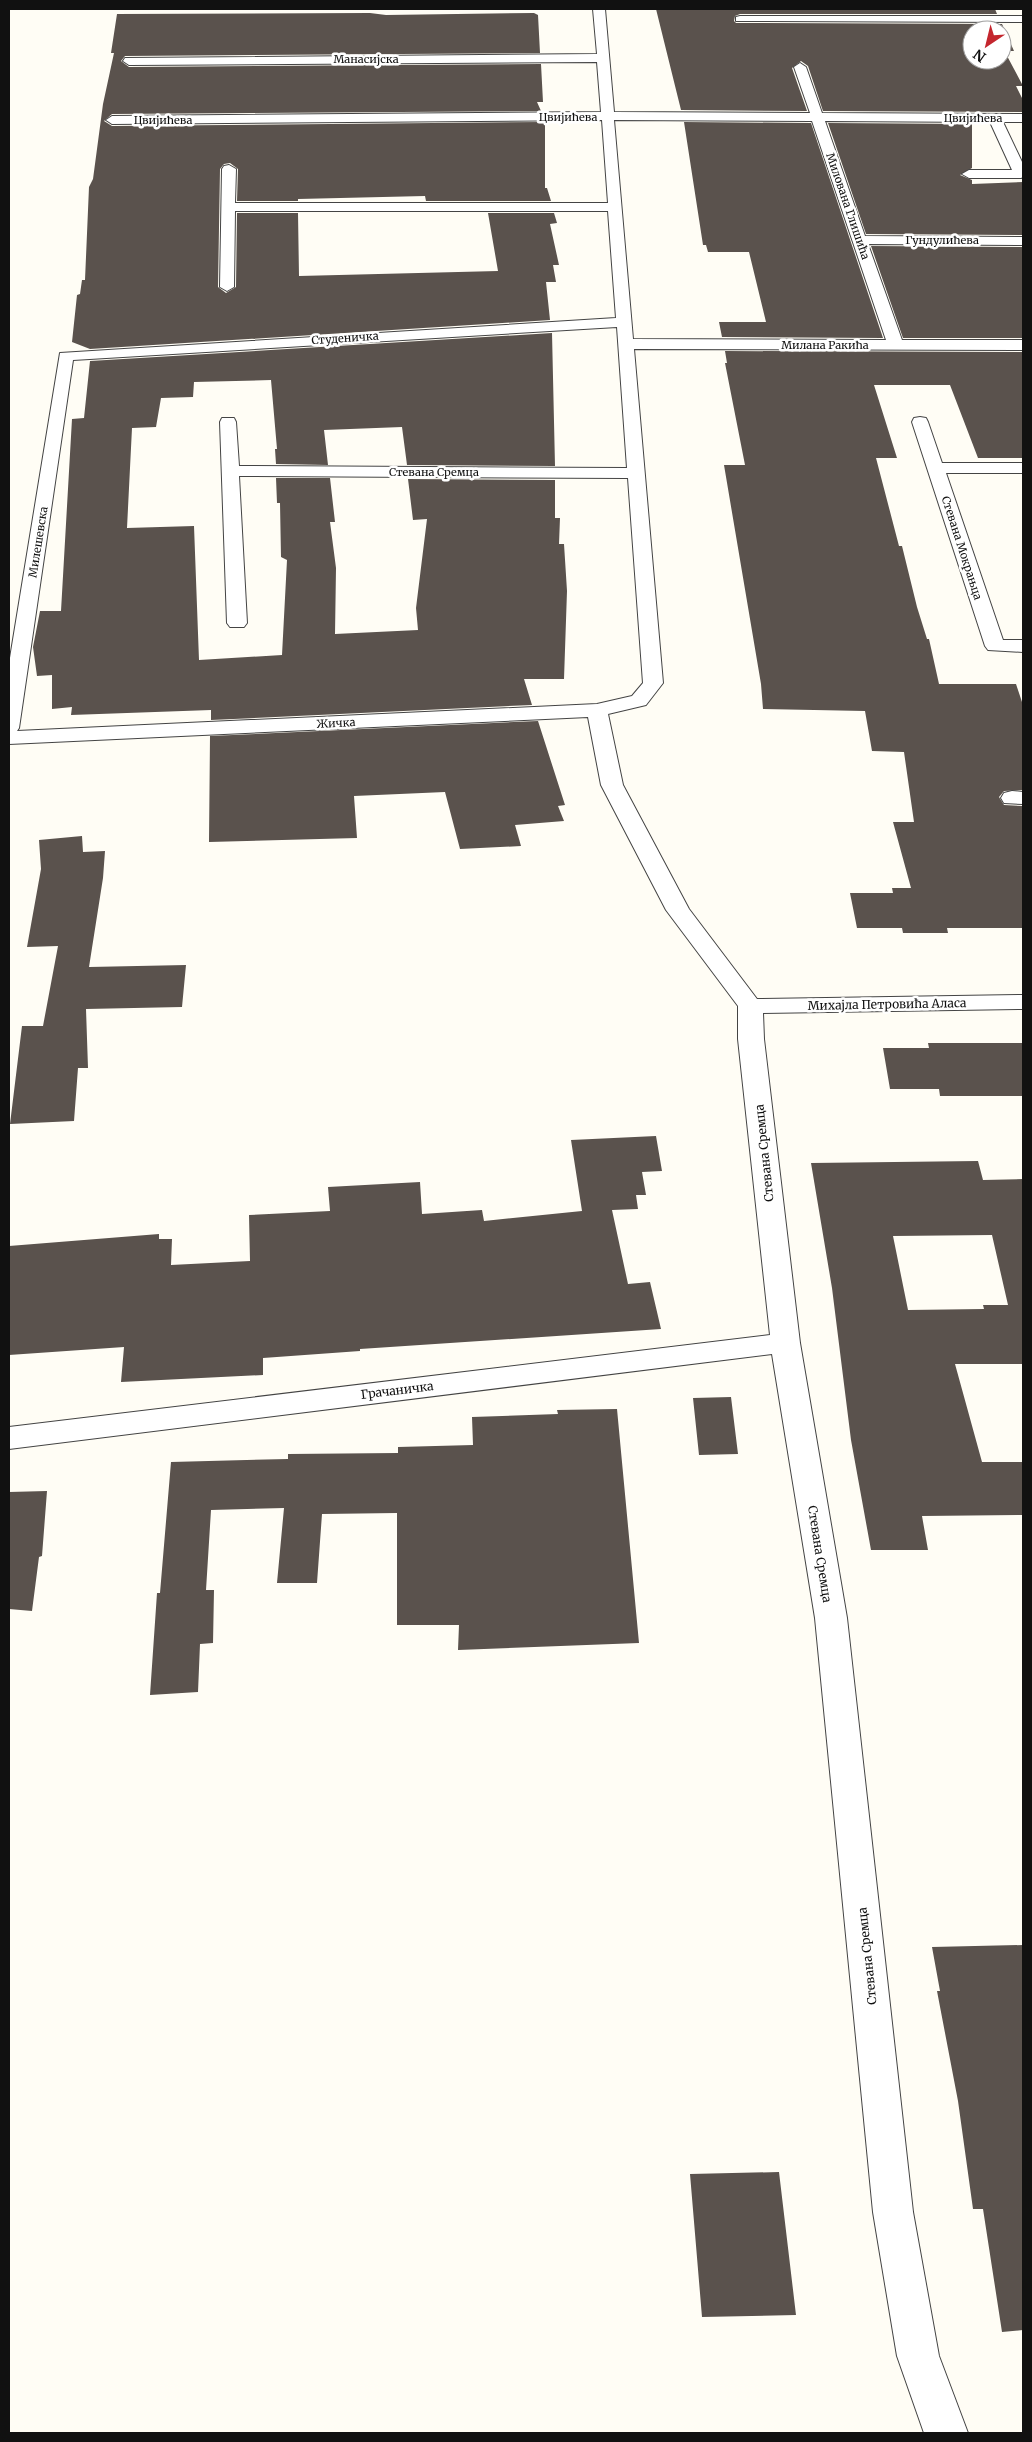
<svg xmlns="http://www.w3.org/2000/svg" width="1032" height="2442" font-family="Merriweather,serif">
<rect width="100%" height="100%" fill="#fffdf5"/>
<path fill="#5a524d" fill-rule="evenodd" d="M 656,9 L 995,9 L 997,14 L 740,14 L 735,16 L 734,21 L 736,23 L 1002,24 L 1014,51 L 1006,51 L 1008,54 L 1006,54 L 1023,86 L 1016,86 L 1023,100 L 1023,112 L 823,111 L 808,66 L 801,61 L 792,68 L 807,111 L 681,110 ZM 972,30 L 1002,30 L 1002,60 L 972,60 Z
M 370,13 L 386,15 L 534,13 L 538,15 L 540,53 L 125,56 L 121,61 L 129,67 L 541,64 L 543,102 L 537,102 L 541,111 L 112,114 L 104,121 L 112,126 L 545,122 L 545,188 L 547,188 L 551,201 L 426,201 L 425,196 L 298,199 L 298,201 L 237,201 L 238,169 L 230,163 L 224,164 L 220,169 L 218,287 L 226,293 L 236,287 L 237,213 L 298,213 L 299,276 L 498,271 L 488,213 L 554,213 L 557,223 L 550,224 L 559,265 L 553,265 L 556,282 L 546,282 L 550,320 L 90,349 L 72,342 L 77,295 L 80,294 L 82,280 L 85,280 L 89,187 L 93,179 L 103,104 L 114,53 L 111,53 L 117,14 Z
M 684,122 L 811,123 L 883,338 L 722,337 L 719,322 L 766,322 L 749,252 L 708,252 L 706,245 L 703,245 Z
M 828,123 L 972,124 L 972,168 L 960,175 L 972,180 L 972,184 L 1023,182 L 1023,235 L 866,234 Z
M 871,246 L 1023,247 L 1023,338 L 903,338 Z
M 552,333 L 555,466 L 407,465 L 402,427 L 324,430 L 328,465 L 276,464 L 275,449 L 277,449 L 271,380 L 194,382 L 193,397 L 161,398 L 156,427 L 132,428 L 127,528 L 194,526 L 199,660 L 282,655 L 287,560 L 281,557 L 280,503 L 277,503 L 276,478 L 330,478 L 335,522 L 330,522 L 336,568 L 335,634 L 418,630 L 416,608 L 427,519 L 413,520 L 408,479 L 555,480 L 555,518 L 560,518 L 559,544 L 564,544 L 567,591 L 564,679 L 524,679 L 532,705 L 211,720 L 211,710 L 71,715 L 72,707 L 52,709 L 52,675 L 37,676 L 33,647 L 40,611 L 61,611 L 72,419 L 84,418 L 90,361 Z
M 725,351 L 1023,352 L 1023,458 L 978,458 L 950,385 L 874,385 L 897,458 L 876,458 L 899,546 L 902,546 L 917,607 L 927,639 L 929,639 L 939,684 L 1016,684 L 1023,705 L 1023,790 L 1004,791 L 999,797 L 1004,805 L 1023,806 L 1023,928 L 947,928 L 948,933 L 903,933 L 902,928 L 857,928 L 850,893 L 893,893 L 892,888 L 911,888 L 893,822 L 914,822 L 904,752 L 872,751 L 865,711 L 763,709 L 761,684 L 724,465 L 745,465 L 725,363 L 727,363 Z
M 538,721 L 565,805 L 558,806 L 564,821 L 515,825 L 521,846 L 460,849 L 445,792 L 354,796 L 357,838 L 209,842 L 210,736 Z
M 82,836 L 83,852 L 105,851 L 103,878 L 89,967 L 186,965 L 182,1007 L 86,1009 L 88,1068 L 78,1068 L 74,1121 L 10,1124 L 22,1026 L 43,1026 L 58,946 L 27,947 L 41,869 L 39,840 Z
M 928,1043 L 1023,1043 L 1023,1096 L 940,1096 L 939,1089 L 890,1089 L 883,1048 L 929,1048 Z
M 656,1136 L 662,1171 L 642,1172 L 646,1195 L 636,1195 L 638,1209 L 612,1210 L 628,1284 L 650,1282 L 661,1329 L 360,1349 L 360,1351 L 263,1358 L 263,1375 L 121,1382 L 124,1347 L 9,1355 L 9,1246 L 159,1234 L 159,1239 L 172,1239 L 171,1265 L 250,1261 L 249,1215 L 330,1211 L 328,1187 L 420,1182 L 422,1214 L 482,1210 L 484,1221 L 582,1211 L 571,1140 Z
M 978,1161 L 983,1180 L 1023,1179 L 1023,1364 L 955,1364 L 982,1462 L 1023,1462 L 1023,1515 L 922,1516 L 928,1550 L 871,1550 L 851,1440 L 832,1288 L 811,1163 ZM 992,1235 L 1008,1305 L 983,1305 L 984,1309 L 908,1310 L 893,1236 Z
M 731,1397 L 738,1454 L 699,1455 L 693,1398 Z
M 617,1409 L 639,1643 L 458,1650 L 459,1625 L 397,1625 L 397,1513 L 322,1514 L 317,1583 L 277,1583 L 284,1508 L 211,1510 L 206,1590 L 214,1590 L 213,1643 L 200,1644 L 198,1692 L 150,1695 L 157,1593 L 160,1593 L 171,1462 L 288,1459 L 288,1454 L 398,1453 L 398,1447 L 473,1445 L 472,1417 L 558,1414 L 557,1410 Z
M 47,1491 L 42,1556 L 39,1557 L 32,1611 L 9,1609 L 9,1492 Z
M 1023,1945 L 1023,2330 L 1002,2332 L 983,2209 L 973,2209 L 958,2101 L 937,1991 L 940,1991 L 932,1947 Z
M 779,2172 L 796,2315 L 702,2317 L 690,2174 Z"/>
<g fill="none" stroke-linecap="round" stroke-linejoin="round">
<g stroke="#444" stroke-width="2">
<path id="minor" d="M 593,9 L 605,9 L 614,112 L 810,113 L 794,67 L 800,63 L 806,67 L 822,113 L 1023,114 L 1023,122 L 1003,122 L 1023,164 L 1023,177 L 1021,178 L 969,178 L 962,174 L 969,170 L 1012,170 L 990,122 L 825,121 L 865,236 L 1023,237 L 1023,245 L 868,244 L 902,340 L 1023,340 L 1023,350 L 634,349 L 663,683 L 646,705 L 608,714 L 623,785 L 689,909 L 757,999 L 1023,995 L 1023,1009 L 763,1013 L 764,1039 L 800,1343 L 847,1618 L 913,2212 L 939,2356 L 968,2433 L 924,2433 L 897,2356 L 873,2212 L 815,1618 L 772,1354 L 9,1449 L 9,1427 L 770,1335 L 738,1039 L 738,1006 L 666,910 L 601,785 L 588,717 L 9,744 L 9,664 L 60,353 L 616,318 L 608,211 L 235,211 L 234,287 L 227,291 L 220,287 L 222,169 L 224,166 L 229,165 L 236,169 L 235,203 L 608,203 L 602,120 L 112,124 L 106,120 L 112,116 L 601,112 L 597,62 L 129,65 L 123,61 L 125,58 L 597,54 ZM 614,120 L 812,121 L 886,340 L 633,339 ZM 617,327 L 627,468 L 239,466 L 236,422 L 234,418 L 222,418 L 220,422 L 227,623 L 230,627 L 244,627 L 247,623 L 239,476 L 628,478 L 643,683 L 632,696 L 597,704 L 17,731 L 19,728 L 73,360 Z
M 740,16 L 1023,16 L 1023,22 L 736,21 L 736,17 Z
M 920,417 L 926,418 L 928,422 L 942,463 L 1023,463 L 1023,473 L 946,473 L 1003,640 L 1023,640 L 1023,652 L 988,650 L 985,646 L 912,422 L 914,418 Z
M 1012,791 L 1023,792 L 1023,804 L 1004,803 L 1001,798 L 1004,793 Z"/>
</g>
<use href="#minor" fill="#fff" fill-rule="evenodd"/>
</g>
<g text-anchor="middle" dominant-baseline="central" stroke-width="5" stroke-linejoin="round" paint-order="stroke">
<g font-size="11" fill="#111" stroke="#fff">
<text x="366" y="59">Манасијска</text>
<text x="568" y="117">Цвијићева</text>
<text x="973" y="118">Цвијићева</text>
<text x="163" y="120">Цвијићева</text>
<text transform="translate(848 206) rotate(71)">Милована Глишића</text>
<text x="942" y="240">Гундулићева</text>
<text transform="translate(345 338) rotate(-4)">Студеничка</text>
<text x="825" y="345">Милана Ракића</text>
<text x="434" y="472">Стевана Сремца</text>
<text transform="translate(38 542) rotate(-81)">Милешевска</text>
<text transform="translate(962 548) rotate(72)">Стевана Мокрањца</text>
<text transform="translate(336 723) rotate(-3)">Жичка</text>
</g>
<g font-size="12" fill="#111" stroke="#fff">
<text transform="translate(887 1004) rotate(-1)">Михајла Петровића Аласа</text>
<text transform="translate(764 1153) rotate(-96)">Стевана Сремца</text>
<text transform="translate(397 1390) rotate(-7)">Грачаничка</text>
<text transform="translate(820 1554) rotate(81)">Стевана Сремца</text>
<text transform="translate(867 1956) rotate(-96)">Стевана Сремца</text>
</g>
</g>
<rect width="1032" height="2442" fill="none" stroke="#111111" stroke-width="20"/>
<g transform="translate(987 45) rotate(215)"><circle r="24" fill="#ffffff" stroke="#a0a0a0"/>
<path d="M0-4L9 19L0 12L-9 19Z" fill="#c4262e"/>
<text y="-8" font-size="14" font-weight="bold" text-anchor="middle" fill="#111111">N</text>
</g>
</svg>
